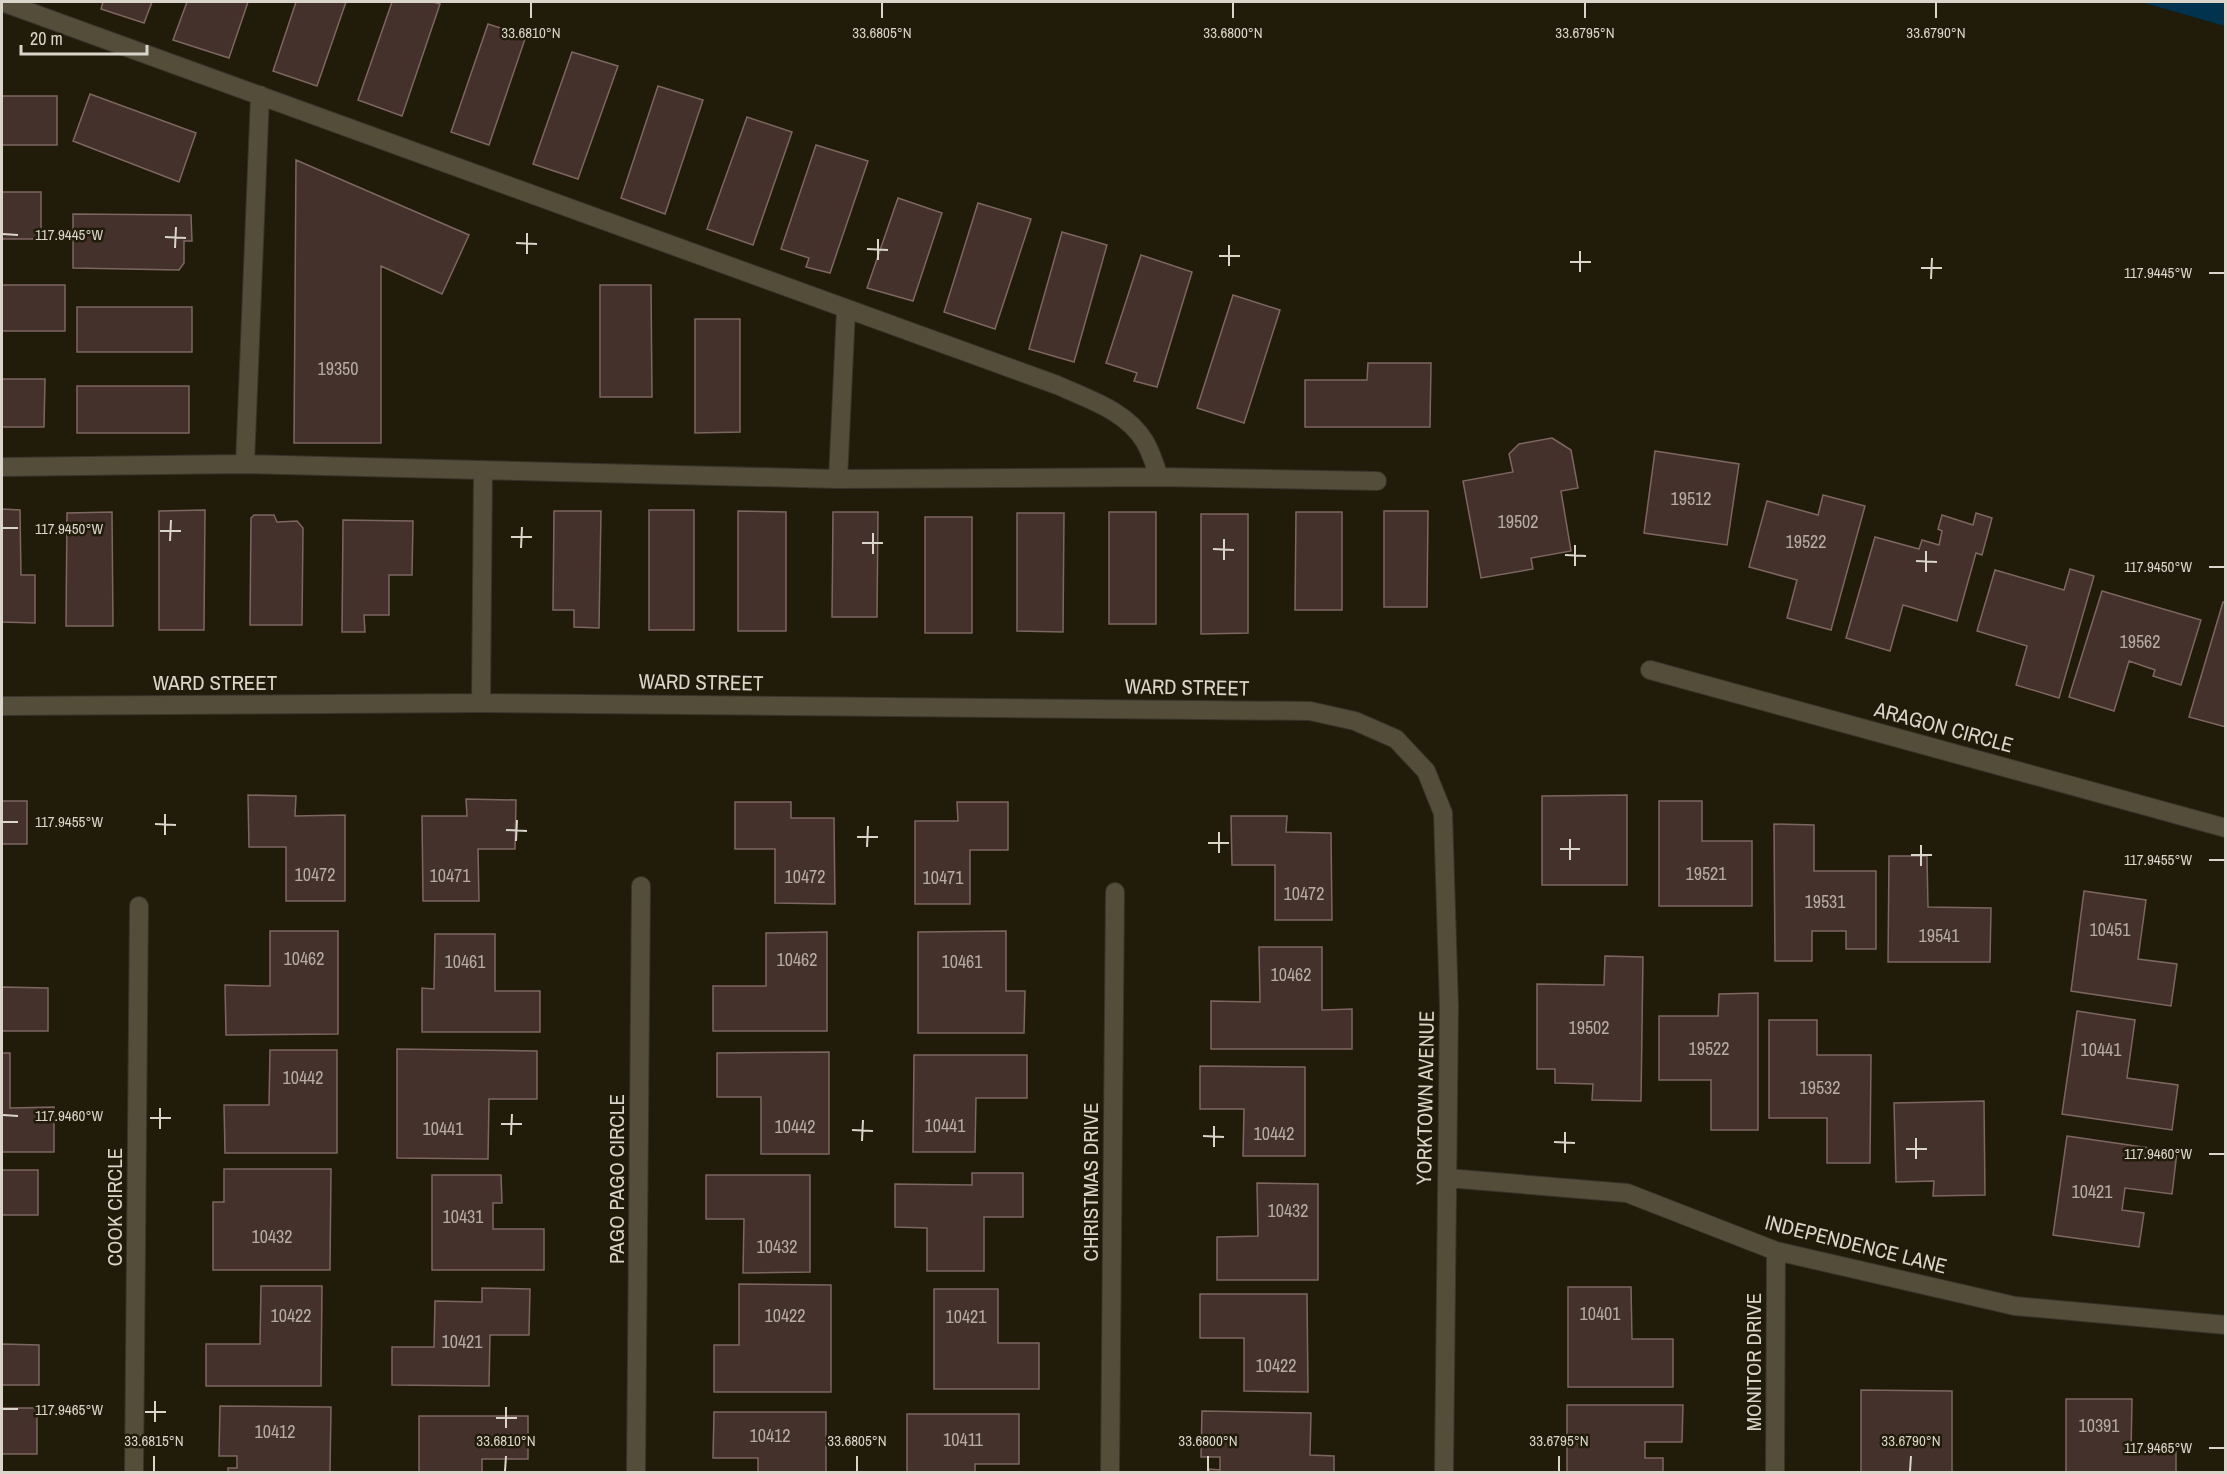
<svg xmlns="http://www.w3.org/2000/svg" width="2227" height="1474" font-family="'Archivo Narrow',sans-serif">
<rect width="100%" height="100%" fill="#211b0a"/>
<path fill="#01324e" d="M 2141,2 L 2225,2 L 2225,26 Z"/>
<path fill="#45312c" stroke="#7d6660" stroke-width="1.5" d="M 103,2 L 152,2 L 144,23 L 101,9 Z
M 187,2 L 248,2 L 229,58 L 173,40 Z
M 296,2 L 346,2 L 317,86 L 273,71 Z
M 392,2 L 433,2 L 440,4 L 402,116 L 358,100 Z
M 488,24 L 526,36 L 489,145 L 451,132 Z
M 572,52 L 618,66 L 578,179 L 533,164 Z
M 658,86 L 703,100 L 665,214 L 621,198 Z
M 90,94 L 196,133 L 179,182 L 73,141 Z
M 2,96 L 57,96 L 57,145 L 2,145 Z
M 747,117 L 792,132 L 753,245 L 707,229 Z
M 816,145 L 868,161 L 830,273 L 806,267 L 809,258 L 781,249 Z
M 296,160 L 469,235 L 442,294 L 381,266 L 381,443 L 294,443 Z
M 2,192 L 41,192 L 41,239 L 2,239 Z
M 898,198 L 942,213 L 913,301 L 867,288 Z
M 978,203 L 1031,219 L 995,329 L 944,312 Z
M 73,214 L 191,215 L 192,241 L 184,241 L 184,263 L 179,270 L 73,268 Z
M 1062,232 L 1107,245 L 1074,362 L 1029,349 Z
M 1141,255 L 1192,272 L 1157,387 L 1134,381 L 1137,373 L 1106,363 Z
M 2,285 L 65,285 L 65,331 L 2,331 Z
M 600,285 L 651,285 L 652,397 L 600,397 Z
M 1233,295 L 1280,310 L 1244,423 L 1197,408 Z
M 77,307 L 192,307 L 192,352 L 77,352 Z
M 695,319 L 740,319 L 740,432 L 695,433 Z
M 1368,363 L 1431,363 L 1430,427 L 1305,427 L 1305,380 L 1367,380 Z
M 2,379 L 45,379 L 44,427 L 2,427 Z
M 77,386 L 189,386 L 189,433 L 77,433 Z
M 1552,438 L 1571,450 L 1578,488 L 1561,491 L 1571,551 L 1531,558 L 1533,569 L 1481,578 L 1463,481 L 1513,472 L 1509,454 L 1519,444 Z
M 1655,451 L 1739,464 L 1727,545 L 1644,533 Z
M 1823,495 L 1865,506 L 1831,630 L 1787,618 L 1797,580 L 1749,567 L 1767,501 L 1818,515 Z
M 2,509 L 20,510 L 21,575 L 35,575 L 35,623 L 2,622 Z
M 205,510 L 204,630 L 159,630 L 159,511 Z
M 649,510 L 694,510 L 694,630 L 649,630 Z
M 554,511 L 601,511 L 599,628 L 574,627 L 574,610 L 553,610 Z
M 738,511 L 786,512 L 786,631 L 738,631 Z
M 1384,511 L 1428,511 L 1427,607 L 1384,607 Z
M 112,512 L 113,626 L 66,626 L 67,513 Z
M 833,512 L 878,512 L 877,617 L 832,617 Z
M 1109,512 L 1156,512 L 1156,624 L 1109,624 Z
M 1296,512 L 1342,512 L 1342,610 L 1295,610 Z
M 1017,513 L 1064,513 L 1063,632 L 1017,631 Z
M 1976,513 L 1992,518 L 1982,555 L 1976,553 L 1957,621 L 1903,605 L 1890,651 L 1846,638 L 1875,537 L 1919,549 L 1922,540 L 1939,545 L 1942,531 L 1938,529 L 1942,515 L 1973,525 Z
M 1201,514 L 1248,514 L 1248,633 L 1201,634 Z
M 254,515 L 274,515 L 277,522 L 297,521 L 303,528 L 302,625 L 250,625 L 251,518 Z
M 925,517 L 972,517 L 972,633 L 925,633 Z
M 343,520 L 413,521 L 412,575 L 389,575 L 389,615 L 364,615 L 365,632 L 342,632 Z
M 2070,569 L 2094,576 L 2059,698 L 2016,685 L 2027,646 L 1977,631 L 1995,570 L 2064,590 Z
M 2102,591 L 2201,620 L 2181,685 L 2153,676 L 2155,670 L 2129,661 L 2114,711 L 2069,697 Z
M 2223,602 L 2226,603 L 2226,727 L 2189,717 Z
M 248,795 L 296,796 L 295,816 L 345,815 L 345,901 L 286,901 L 286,847 L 249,847 Z
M 1627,795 L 1627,885 L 1542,885 L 1542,796 Z
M 466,799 L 516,800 L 515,849 L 478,849 L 479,901 L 423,901 L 422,816 L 467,816 Z
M 2,801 L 27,801 L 27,844 L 2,844 Z
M 1659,801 L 1702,801 L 1702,841 L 1752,841 L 1752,906 L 1659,906 Z
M 735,802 L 791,802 L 791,818 L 834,818 L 835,904 L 775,903 L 775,849 L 735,849 Z
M 957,802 L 1008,802 L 1008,850 L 970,850 L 970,904 L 915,904 L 915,821 L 958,821 Z
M 1231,816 L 1287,816 L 1286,832 L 1331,833 L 1332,920 L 1275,920 L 1275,865 L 1232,865 Z
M 1774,824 L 1814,825 L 1814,871 L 1876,871 L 1876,949 L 1846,949 L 1846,931 L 1812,931 L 1812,961 L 1775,961 Z
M 1889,856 L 1927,856 L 1928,907 L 1991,908 L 1990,962 L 1888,962 Z
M 2084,891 L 2146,900 L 2138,959 L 2177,964 L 2171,1006 L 2071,991 Z
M 270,931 L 338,931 L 338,1034 L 226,1035 L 225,985 L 270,986 Z
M 1006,931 L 1006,991 L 1025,991 L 1024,1033 L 918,1033 L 918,932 Z
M 827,932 L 827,1031 L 713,1031 L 713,986 L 766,986 L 766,933 Z
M 435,934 L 495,934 L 495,991 L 540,991 L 540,1032 L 422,1032 L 422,988 L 434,989 Z
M 1259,947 L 1322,947 L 1322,1010 L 1352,1009 L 1352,1049 L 1211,1049 L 1211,1001 L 1260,1002 Z
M 1605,956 L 1643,957 L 1641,1101 L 1592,1100 L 1593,1084 L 1555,1083 L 1555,1069 L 1537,1069 L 1537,984 L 1604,985 Z
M 2,987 L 48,988 L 48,1031 L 2,1031 Z
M 1758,993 L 1758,1130 L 1711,1130 L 1711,1080 L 1659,1080 L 1659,1016 L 1718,1016 L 1719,994 Z
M 2077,1011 L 2135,1020 L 2127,1078 L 2178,1085 L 2172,1130 L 2062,1114 Z
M 1769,1020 L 1817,1020 L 1817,1055 L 1871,1055 L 1870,1163 L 1827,1163 L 1827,1118 L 1769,1118 Z
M 397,1049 L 537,1051 L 537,1099 L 489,1099 L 488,1159 L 397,1158 Z
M 270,1050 L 337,1050 L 337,1153 L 225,1153 L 224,1105 L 269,1105 Z
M 829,1052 L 829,1154 L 761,1154 L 761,1097 L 717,1097 L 717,1053 Z
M 2,1053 L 10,1053 L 10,1108 L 54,1107 L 54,1152 L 2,1152 Z
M 914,1055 L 1027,1055 L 1027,1098 L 976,1098 L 975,1152 L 913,1152 Z
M 1200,1066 L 1305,1067 L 1305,1156 L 1243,1156 L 1244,1109 L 1200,1109 Z
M 1984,1101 L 1985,1195 L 1933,1196 L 1934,1181 L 1896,1182 L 1894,1103 Z
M 2067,1136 L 2177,1152 L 2172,1194 L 2125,1188 L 2122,1210 L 2144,1213 L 2139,1247 L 2053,1235 Z
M 224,1169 L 331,1169 L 330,1270 L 213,1270 L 213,1202 L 224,1202 Z
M 2,1170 L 38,1170 L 38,1215 L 2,1215 Z
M 972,1173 L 1023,1173 L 1023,1217 L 984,1217 L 984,1271 L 927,1271 L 927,1228 L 895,1227 L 895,1184 L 972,1185 Z
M 432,1175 L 501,1175 L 502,1203 L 493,1203 L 493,1229 L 544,1229 L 544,1270 L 432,1270 Z
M 706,1175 L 810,1175 L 810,1272 L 743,1273 L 744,1219 L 706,1219 Z
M 1257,1183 L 1318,1184 L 1318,1280 L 1217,1280 L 1217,1237 L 1258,1236 Z
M 739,1284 L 831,1285 L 831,1392 L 714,1392 L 714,1345 L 739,1345 Z
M 261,1286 L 322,1286 L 321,1386 L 206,1386 L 206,1344 L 260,1344 Z
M 1568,1287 L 1631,1287 L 1632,1339 L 1673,1339 L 1673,1387 L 1568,1387 Z
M 482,1288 L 530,1289 L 529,1335 L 490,1335 L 489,1386 L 392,1385 L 392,1347 L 434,1347 L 435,1301 L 482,1302 Z
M 934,1289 L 998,1289 L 998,1343 L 1039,1343 L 1039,1389 L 934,1389 Z
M 1200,1294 L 1307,1294 L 1308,1392 L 1244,1391 L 1244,1338 L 1200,1338 Z
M 2,1344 L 39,1345 L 39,1385 L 2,1385 Z
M 1861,1390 L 1952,1391 L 1952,1472 L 1861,1472 Z
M 2066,1399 L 2132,1399 L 2131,1452 L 2176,1452 L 2176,1472 L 2066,1472 Z
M 1567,1405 L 1683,1405 L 1682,1442 L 1645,1442 L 1645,1458 L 1663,1458 L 1663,1472 L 1567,1472 Z
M 220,1406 L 331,1407 L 330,1472 L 228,1472 L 228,1468 L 237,1468 L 237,1456 L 219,1456 Z
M 2,1408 L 37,1408 L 37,1454 L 2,1454 Z
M 1202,1411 L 1311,1413 L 1310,1455 L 1334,1456 L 1334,1472 L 1209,1472 L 1209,1469 L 1220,1470 L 1220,1457 L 1201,1457 Z
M 714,1412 L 826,1412 L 826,1472 L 758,1472 L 758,1458 L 713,1458 Z
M 907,1414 L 1019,1414 L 1019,1464 L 975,1464 L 975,1472 L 907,1472 Z
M 419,1416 L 528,1416 L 528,1459 L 482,1459 L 482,1472 L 419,1472 Z"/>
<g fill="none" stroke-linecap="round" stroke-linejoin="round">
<g stroke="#38342c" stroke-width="20">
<path id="minor" d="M 2,2 L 1057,385 C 1088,399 1127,411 1145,442 C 1151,452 1155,465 1159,477
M 245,464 L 260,95
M 2,467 L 245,464 L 838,479 L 1159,477 L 1377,481
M 838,479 L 846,310
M 1650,670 L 2226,828
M 481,703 L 483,471
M 2,706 L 481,703 L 1310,711 L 1355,721 L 1396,739 L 1426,771 L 1443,813 L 1449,1007 L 1444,1472
M 1447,1178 L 1627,1193 L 1776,1251 L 2015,1306 L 2226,1325
M 134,1472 L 139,906
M 636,1472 L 641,886
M 1110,1472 L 1115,892
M 1775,1472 L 1776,1251"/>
</g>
<use href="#minor" stroke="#534d3a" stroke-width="18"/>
</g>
<path fill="none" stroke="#d9d5ca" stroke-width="2" d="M 531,18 L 531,3M 882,18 L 882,3M 1233,18 L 1233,3M 1585,18 L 1585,3M 1936,18 L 1936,3M 3,234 L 18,235M 165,237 L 186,238M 516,243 L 537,244M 175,248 L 176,227M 867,249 L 888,250M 527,254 L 527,233M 1219,256 L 1240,256M 878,260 L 878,239M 1570,262 L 1591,262M 1229,266 L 1229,245M 1921,268 L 1942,268M 1580,272 L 1580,251M 2209,273 L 2224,273M 1931,279 L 1932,258M 3,528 L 18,528M 160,531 L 181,531M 511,537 L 532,537M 170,541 L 171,520M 862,543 L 883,543M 521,548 L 522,527M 1213,549 L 1234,550M 873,554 L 873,533M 1565,555 L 1586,556M 1224,560 L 1224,539M 1916,561 L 1937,562M 1575,566 L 1575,545M 2209,567 L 2224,567M 1926,572 L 1926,551M 3,822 L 18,822M 155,824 L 176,825M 506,830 L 527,831M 165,835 L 165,814M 857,837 L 878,837M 516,841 L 517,820M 1208,843 L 1229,843M 867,847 L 868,826M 1560,849 L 1580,849M 1219,853 L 1219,832M 1911,855 L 1932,855M 1570,860 L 1570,839M 2209,860 L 2224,860M 1921,866 L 1921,845M 3,1115 L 18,1116M 150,1118 L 171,1118M 501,1124 L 522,1124M 160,1129 L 160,1108M 852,1130 L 873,1131M 511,1135 L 512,1114M 1203,1136 L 1224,1137M 862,1141 L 863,1120M 1554,1142 L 1575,1143M 1214,1147 L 1214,1126M 1906,1149 L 1927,1149M 1565,1153 L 1565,1132M 2209,1154 L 2224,1154M 1916,1159 L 1916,1138M 3,1409 L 18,1409M 145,1412 L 166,1412M 496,1418 L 517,1418M 155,1422 L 155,1401M 506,1428 L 506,1407M 2209,1448 L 2224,1448M 154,1471 L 154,1456M 505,1471 L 506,1456M 857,1471 L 857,1456M 1208,1471 L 1208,1456M 1559,1471 L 1559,1456M 1910,1471 L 1911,1456"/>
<g text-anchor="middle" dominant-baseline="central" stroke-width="5" stroke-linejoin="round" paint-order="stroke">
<g font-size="18" fill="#b4aca2">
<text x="338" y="368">19350</text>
<text x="1691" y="498">19512</text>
<text x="1518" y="521">19502</text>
<text x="1806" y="541">19522</text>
<text x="2140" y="641">19562</text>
<text x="1706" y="873">19521</text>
<text x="315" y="874">10472</text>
<text x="450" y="875">10471</text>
<text x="805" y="876">10472</text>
<text x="943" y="877">10471</text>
<text x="1304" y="893">10472</text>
<text x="1825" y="901">19531</text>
<text x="2110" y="929">10451</text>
<text x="1939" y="935">19541</text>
<text x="304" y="958">10462</text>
<text x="797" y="959">10462</text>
<text x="465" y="961">10461</text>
<text x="962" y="961">10461</text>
<text x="1291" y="974">10462</text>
<text x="1589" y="1027">19502</text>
<text x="1709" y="1048">19522</text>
<text x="2101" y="1049">10441</text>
<text x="303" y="1077">10442</text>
<text x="1820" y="1087">19532</text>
<text x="945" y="1125">10441</text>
<text x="795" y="1126">10442</text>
<text x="443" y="1128">10441</text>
<text x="1274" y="1133">10442</text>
<text x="2092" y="1191">10421</text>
<text x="1288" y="1210">10432</text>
<text x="463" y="1216">10431</text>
<text x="272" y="1236">10432</text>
<text x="777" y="1246">10432</text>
<text x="1600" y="1313">10401</text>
<text x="291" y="1315">10422</text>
<text x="785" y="1315">10422</text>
<text x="966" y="1316">10421</text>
<text x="462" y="1341">10421</text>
<text x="1276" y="1365">10422</text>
<text x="2099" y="1425">10391</text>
<text x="275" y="1431">10412</text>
<text x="770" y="1435">10412</text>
<text x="963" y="1439">10411</text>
</g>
<g font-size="21" fill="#d9d5ca" stroke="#211b0a">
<text x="215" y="682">WARD STREET</text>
<text transform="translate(701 682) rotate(1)">WARD STREET</text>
<text transform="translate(1187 687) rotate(1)">WARD STREET</text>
<text transform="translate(1944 727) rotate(15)">ARAGON CIRCLE</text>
<text transform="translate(1425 1098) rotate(-89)">YORKTOWN AVENUE</text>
<text transform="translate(616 1179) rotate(-90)">PAGO PAGO CIRCLE</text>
<text transform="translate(1090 1182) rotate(-90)">CHRISTMAS DRIVE</text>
<text transform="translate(114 1207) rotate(-90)">COOK CIRCLE</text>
<text transform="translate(1856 1244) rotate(14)">INDEPENDENCE LANE</text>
<text transform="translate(1753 1362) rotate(-90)">MONITOR DRIVE</text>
</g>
</g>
<g font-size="15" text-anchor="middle" fill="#d9d5ca" stroke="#211b0a" stroke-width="5" stroke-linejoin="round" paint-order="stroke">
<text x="531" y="38">33.6810°N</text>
<text x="882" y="38">33.6805°N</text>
<text x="1233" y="38">33.6800°N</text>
<text x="1585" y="38">33.6795°N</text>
<text x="1936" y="38">33.6790°N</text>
<text x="69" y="240">117.9445°W</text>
<text x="2158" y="278">117.9445°W</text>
<text x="69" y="534">117.9450°W</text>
<text x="2158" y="572">117.9450°W</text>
<text x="69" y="827">117.9455°W</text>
<text x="2158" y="865">117.9455°W</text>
<text x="69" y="1121">117.9460°W</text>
<text x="2158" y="1159">117.9460°W</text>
<text x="69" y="1415">117.9465°W</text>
<text x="154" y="1446">33.6815°N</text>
<text x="506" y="1446">33.6810°N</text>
<text x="857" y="1446">33.6805°N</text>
<text x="1208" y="1446">33.6800°N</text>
<text x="1559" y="1446">33.6795°N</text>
<text x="1911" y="1446">33.6790°N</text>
<text x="2158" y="1453">117.9465°W</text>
</g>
<rect width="2227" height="1474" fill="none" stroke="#d9d5ca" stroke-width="6"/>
<path d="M21 45v9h126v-9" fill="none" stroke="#d9d5ca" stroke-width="3"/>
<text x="30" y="45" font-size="18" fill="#d9d5ca" stroke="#211b0a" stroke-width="4.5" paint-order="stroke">20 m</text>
</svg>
